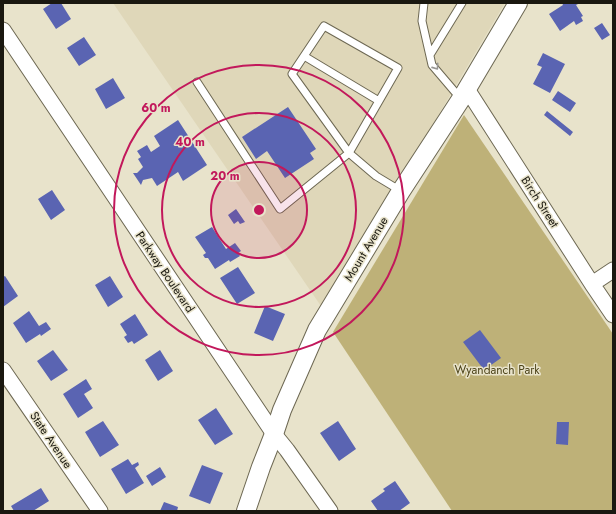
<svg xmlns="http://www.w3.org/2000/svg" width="616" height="514" font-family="Jost,sans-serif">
<rect width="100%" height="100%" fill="#e8e3cb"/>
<path fill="#dfd7b9" d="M 113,3 L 505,3 L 323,309 Z"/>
<path fill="#beb178" d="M 464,115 L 613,334 L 613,511 L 452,511 L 333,332 Z"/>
<path fill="#5a64b2" d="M 52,3 L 61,3 L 71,19 L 56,29 L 43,9 Z
M 562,3 L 580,3 L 576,5 L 583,16 L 581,17 L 583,21 L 576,25 L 574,21 L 560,31 L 549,14 L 563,5 Z
M 602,23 L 610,35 L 602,40 L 594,28 Z
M 84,37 L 96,55 L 79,66 L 67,48 Z
M 543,53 L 565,64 L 550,93 L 533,84 L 542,67 L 537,65 Z
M 113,78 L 125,98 L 106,109 L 95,89 Z
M 558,91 L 576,103 L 570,112 L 552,100 Z
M 288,107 L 316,149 L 310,153 L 314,159 L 285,178 L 267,151 L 256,159 L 242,137 Z
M 547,111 L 573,132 L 570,136 L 544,115 Z
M 178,120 L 207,165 L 183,181 L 178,172 L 157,186 L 152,178 L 143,180 L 141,185 L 133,173 L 137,173 L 143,167 L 138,159 L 141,157 L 137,151 L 147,145 L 151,152 L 160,146 L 154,136 Z
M 52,190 L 65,210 L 51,220 L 38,199 Z
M 236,209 L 245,222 L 240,224 L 238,221 L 234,224 L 228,215 Z
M 212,227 L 226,249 L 235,243 L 241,251 L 238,253 L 240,256 L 230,262 L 229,260 L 215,269 L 208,258 L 205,258 L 203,255 L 206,253 L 195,237 Z
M 238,267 L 255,293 L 237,304 L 220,278 Z
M 5,276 L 18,296 L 3,307 L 3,277 Z
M 110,276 L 123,297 L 108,307 L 95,285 Z
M 265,306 L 285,314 L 273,341 L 254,333 Z
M 29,311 L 39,326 L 46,322 L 51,329 L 41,336 L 40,334 L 26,343 L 13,323 Z
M 135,314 L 148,335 L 134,344 L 132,341 L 128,343 L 124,337 L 127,335 L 120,324 Z
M 480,330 L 501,358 L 484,370 L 463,342 Z
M 53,350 L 68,370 L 51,381 L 37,361 Z
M 160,350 L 173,371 L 158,381 L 145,360 Z
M 86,379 L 92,389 L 84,394 L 93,408 L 78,418 L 63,394 Z
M 216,408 L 233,434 L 215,445 L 198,420 Z
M 103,421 L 119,445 L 100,457 L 85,432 Z
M 338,421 L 356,449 L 339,461 L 320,433 Z
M 557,422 L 569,422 L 568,445 L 556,444 Z
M 128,459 L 132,465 L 138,462 L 139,465 L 135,468 L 144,483 L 126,494 L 111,469 Z
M 202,465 L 223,473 L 210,504 L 189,496 Z
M 160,467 L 166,477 L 152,486 L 146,476 Z
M 395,481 L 410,503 L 399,511 L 378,511 L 371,501 L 385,491 L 383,489 Z
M 41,488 L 49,501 L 33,511 L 14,511 L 11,506 Z
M 164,502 L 178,507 L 177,511 L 160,511 Z"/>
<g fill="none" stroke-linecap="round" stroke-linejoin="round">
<g stroke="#6d6853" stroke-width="9">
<path id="service" d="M 424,3 L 422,21 L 432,65 L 461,99
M 324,26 L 398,68 L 349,153 L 292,74 Z
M 430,55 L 462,3
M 304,56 L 379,101
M 197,82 L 280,209 L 349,153 L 376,176 L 401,191"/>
</g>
<g stroke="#6d6853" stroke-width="17">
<path id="minor" d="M 3,30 L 274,434 L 287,450 L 330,511
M 467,89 L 592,284 L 613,315
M 592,284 L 613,270
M 3,370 L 100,511"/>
</g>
<g stroke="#6d6853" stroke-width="20">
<path id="tertiary" d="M 246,511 L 261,467 L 274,434 L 282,410 L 317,330 L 401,191 L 461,99 L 518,3"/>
</g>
<use href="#service" stroke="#fff" stroke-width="7"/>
<use href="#minor" stroke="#fff" stroke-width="15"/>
<use href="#tertiary" stroke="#fff" stroke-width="18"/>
</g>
<defs><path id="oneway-chevron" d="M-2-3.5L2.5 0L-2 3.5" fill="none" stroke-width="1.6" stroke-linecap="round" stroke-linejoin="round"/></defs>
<use stroke="#989793" href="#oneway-chevron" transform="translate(436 67) rotate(55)"/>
<circle cx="259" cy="210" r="48" fill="#c2185b" fill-opacity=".12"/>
<g fill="none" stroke="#c2185b" stroke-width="2">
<circle cx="259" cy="210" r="48"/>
<circle cx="259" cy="210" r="97"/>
<circle cx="259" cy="210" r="145"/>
</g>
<g text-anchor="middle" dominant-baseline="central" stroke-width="3" stroke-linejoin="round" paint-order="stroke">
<g font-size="12" fill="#1a1810" stroke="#e8e3cb">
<text transform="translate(540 202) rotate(57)">Birch Street</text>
<text transform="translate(366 249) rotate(-59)">Mount Avenue</text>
<text transform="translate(165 272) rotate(56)">Parkway Boulevard</text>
<text transform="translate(51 440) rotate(56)">State Avenue</text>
</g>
<g font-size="12" fill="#4d441a" stroke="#e8e3cb">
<text x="497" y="370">Wyandanch Park</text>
</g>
</g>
<circle cx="259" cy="210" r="6" fill="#c2185b" stroke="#e8e3cb" stroke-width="2"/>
<g font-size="12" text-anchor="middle" font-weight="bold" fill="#c2185b" stroke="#e8e3cb" stroke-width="3" stroke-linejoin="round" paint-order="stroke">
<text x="156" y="112">60 m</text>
<text x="190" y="146">40 m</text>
<text x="225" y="180">20 m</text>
</g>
<rect width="616" height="514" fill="none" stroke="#1a1810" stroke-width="8"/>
</svg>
